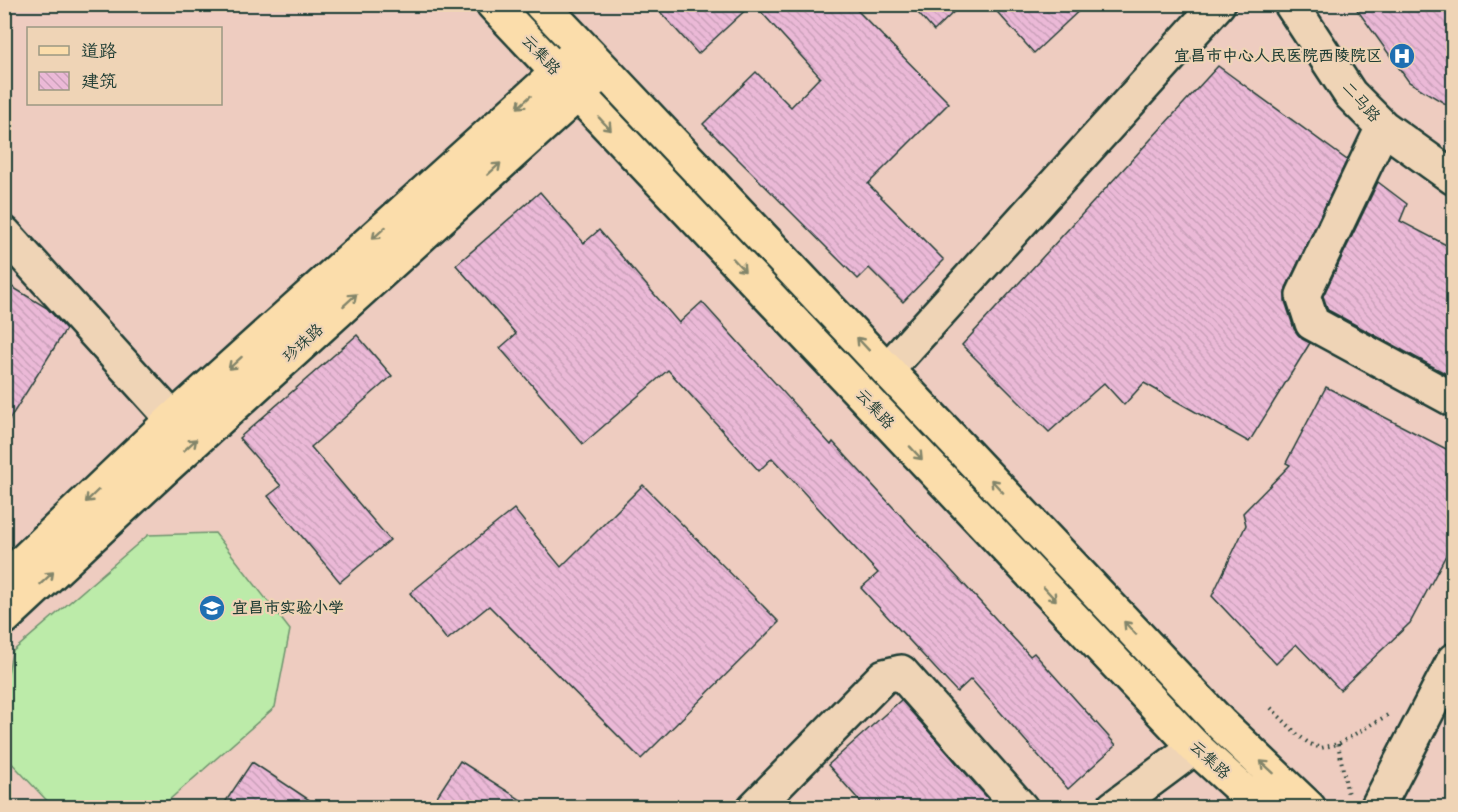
<svg xmlns="http://www.w3.org/2000/svg" width="1458" height="812" font-family="'Architects Daughter','LXGW WenKai TC',sans-serif">
<defs>
<pattern id="building-back-hatch" width="6" height="6" patternUnits="userSpaceOnUse" patternTransform="scale(1.5)"><rect width="6" height="6" fill="#ebb9d7"/><path d="M-1 5l2 2M0 0l6 6M5-1l2 2" fill="none" stroke="#c9a0b9"/></pattern>
</defs>
<rect width="100%" height="100%" fill="#eeccc0"/>
<filter id="ink" filterUnits="userSpaceOnUse"><feTurbulence type="fractalNoise" baseFrequency=".0167" numOctaves="2"/><feDisplacementMap in="SourceGraphic" scale="12" xChannelSelector="R" yChannelSelector="G"/><feConvolveMatrix kernelMatrix="1 2 1 2 8 2 1 2 1" color-interpolation-filters="sRGB"/></filter>
<g filter="url(#ink)">
<path fill="#bceba9" stroke="#6e946e" stroke-width="1.5" d="M 215,533 L 290,630 L 275,707 L 161,807 L 53,807 L 5,756 L 5,689 L 12,652 L 148,535 Z"/>
<path fill="url(#building-back-hatch)" stroke="#1f3d34" stroke-width="1.5" d="M 653,4 L 752,4 L 698,54 Z
M 754,4 L 851,4 L 949,103 L 868,184 L 944,260 L 903,302 L 869,268 L 858,279 L 703,124 L 756,72 L 791,107 L 820,77 Z
M 910,4 L 962,4 L 934,31 Z
M 990,4 L 1086,4 L 1034,53 Z
M 1353,4 L 1444,4 L 1454,15 L 1454,109 L 1409,82 Z
M 1218,66 L 1347,160 L 1286,288 L 1285,301 L 1294,329 L 1302,339 L 1310,343 L 1249,442 L 1144,383 L 1124,405 L 1104,383 L 1049,432 L 962,345 Z
M 1378,182 L 1407,204 L 1400,221 L 1454,249 L 1454,378 L 1328,310 L 1323,296 Z
M 540,192 L 584,243 L 599,230 L 679,323 L 702,302 L 831,445 L 833,442 L 1030,656 L 1034,653 L 1116,745 L 1068,789 L 971,679 L 957,692 L 861,588 L 878,573 L 772,458 L 759,471 L 668,370 L 583,444 L 500,348 L 516,334 L 456,265 Z
M 4,282 L 47,308 L 66,329 L 4,428 Z
M 357,335 L 392,376 L 311,447 L 390,540 L 340,582 L 268,496 L 281,486 L 239,438 Z
M 1326,387 L 1454,453 L 1454,540 L 1410,623 L 1340,690 L 1296,644 L 1276,664 L 1212,596 L 1246,525 L 1243,513 L 1290,465 L 1286,463 Z
M 643,485 L 779,622 L 641,759 L 489,606 L 447,640 L 410,593 L 514,509 L 561,567 Z
M 901,700 L 976,785 L 996,807 L 865,807 L 828,765 Z
M 460,761 L 532,807 L 430,807 Z
M 252,762 L 320,807 L 222,807 Z"/>
<g fill="none" stroke-linecap="round" stroke-linejoin="round">
<g stroke="#1f3d34" stroke-width="38">
<path id="minor" d="M 1291,4 L 1350,94 L 1383,127 L 1454,178
M 1383,127 L 1303,295 L 1312,323 L 1454,400
M 4,233 L 173,419
M 887,370 L 1218,4
M 754,808 L 884,676 L 901,672 L 1021,808
M 1113,808 L 1195,747
M 1377,808 L 1454,660"/>
</g>
<g stroke="#1f3d34" stroke-width="38">
<path id="major" d="M 493,4 L 1195,747 L 1262,808
M 541,4 L 604,70 L 1222,725 L 1309,808
M 4,580 L 173,419 L 557,73 L 572,57
M 4,618 L 166,467 L 594,79"/>
</g>
<path stroke="#1f3d34" stroke-width="4" stroke-dasharray="1.5 4.5" stroke-linecap="butt" d="M 1271,708 L 1298,735 L 1310,744 L 1321,748 L 1338,744 L 1391,713
M 1338,744 L 1348,795"/>
<use href="#minor" stroke="#efd4b6" stroke-width="33"/>
<use href="#major" stroke="#fbddab" stroke-width="33"/>
</g>
<defs><path id="oneway-shaft" d="M-6 0H5M1.5-3L5.5 0L1.5 3" fill="none" stroke-width="1.6" stroke-linecap="round" stroke-linejoin="round" transform="scale(1.5)"/></defs>
<g stroke="#82856a">
<use href="#oneway-shaft" transform="translate(524 102) rotate(138)"/>
<use href="#oneway-shaft" transform="translate(605 124) rotate(47)"/>
<use href="#oneway-shaft" transform="translate(494 169) rotate(-42)"/>
<use href="#oneway-shaft" transform="translate(379 233) rotate(138)"/>
<use href="#oneway-shaft" transform="translate(739 265) rotate(47)"/>
<use href="#oneway-shaft" transform="translate(350 300) rotate(-42)"/>
<use href="#oneway-shaft" transform="translate(863 344) rotate(-133)"/>
<use href="#oneway-shaft" transform="translate(235 363) rotate(138)"/>
<use href="#oneway-shaft" transform="translate(190 445) rotate(-42)"/>
<use href="#oneway-shaft" transform="translate(916 453) rotate(47)"/>
<use href="#oneway-shaft" transform="translate(997 486) rotate(-133)"/>
<use href="#oneway-shaft" transform="translate(92 496) rotate(136)"/>
<use href="#oneway-shaft" transform="translate(47 578) rotate(-43)"/>
<use href="#oneway-shaft" transform="translate(1050 594) rotate(47)"/>
<use href="#oneway-shaft" transform="translate(1130 628) rotate(-133)"/>
<use href="#oneway-shaft" transform="translate(1267 767) rotate(-137)"/>
</g>
</g>
<defs>
<g id="hospital-disc" transform="scale(1.35)"><circle r="9.5" fill="#1f6fb2" stroke="#efd4b6"/><path d="M-5-5h3v3.5h4V-5h3V5h-3V1.5h-4V5h-3Z" fill="#fff"/></g>
<g id="school-disc" transform="scale(1.35)"><circle r="9.5" fill="#1f6fb2" stroke="#efd4b6"/><path d="M0-5L7-2L0 1L-7-2ZM-4 1L0 2.5L4 1V4Q0 6-4 4Z" fill="#fff"/></g>
</defs>
<g fill-rule="evenodd">
<use href="#hospital-disc" x="1402" y="56"/>
<use href="#school-disc" x="212" y="608"/>
</g>
<g text-anchor="middle" dominant-baseline="central" stroke-width="4.5" stroke-linejoin="round" paint-order="stroke">
<g font-size="16" fill="#1f3d34" stroke="#efd4b6">
<text transform="translate(541 55) rotate(47)">云集路</text>
<text transform="translate(1361 102) rotate(48)">二马路</text>
<text transform="translate(303 343) rotate(-42)">珍珠路</text>
<text transform="translate(875 409) rotate(47)">云集路</text>
<text transform="translate(1210 760) rotate(43)">云集路</text>
</g>
<g font-size="16" font-weight="bold" fill="#1f3d34" stroke="#efd4b6" text-anchor="end">
<text x="1382" y="56">宜昌市中心人民医院西陵院区</text>
<text x="232" y="608" text-anchor="start">宜昌市实验小学</text>
</g>
</g>
<rect width="1458" height="812" fill="none" stroke="#efd4b6" stroke-width="24"/>
<rect x="12" y="12" width="1434" height="788" fill="none" stroke="#1f3d34" stroke-width="2" filter="url(#ink)"/>
<rect x="27" y="27" width="195" height="78" fill="#efd4b6" stroke="#9c9882" stroke-width="1.5"/>
<rect x="39" y="46" width="30" height="9" fill="#fbddab" stroke="#9c9882" stroke-width="1.5"/>
<text x="81" y="57" font-size="18" fill="#1f3d34">道路</text>
<rect x="39" y="72" width="30" height="18" fill="url(#building-back-hatch)" stroke="#9c9882" stroke-width="1.5"/>
<text x="81" y="87" font-size="18" fill="#1f3d34">建筑</text>
</svg>
